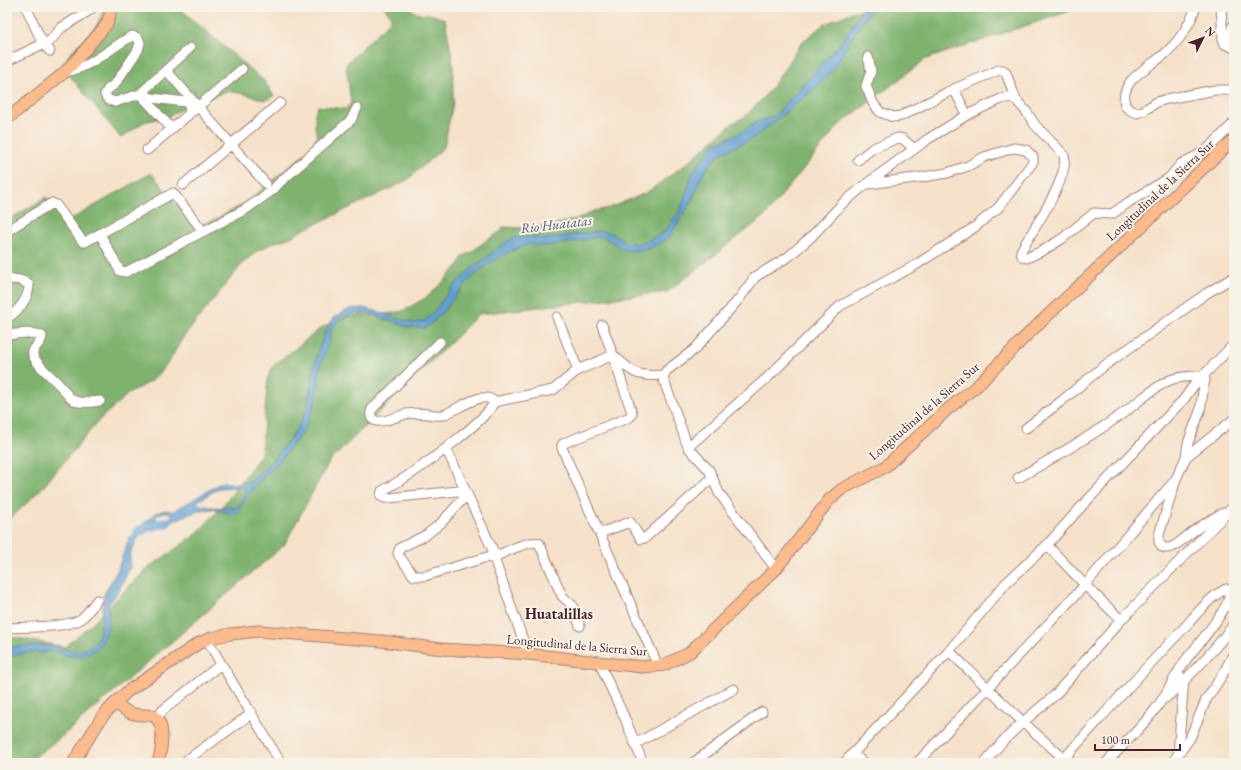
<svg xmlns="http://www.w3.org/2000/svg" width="1241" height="770" font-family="'EB Garamond',serif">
<rect width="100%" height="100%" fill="#f7f3e8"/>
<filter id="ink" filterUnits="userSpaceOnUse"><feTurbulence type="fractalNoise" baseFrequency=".025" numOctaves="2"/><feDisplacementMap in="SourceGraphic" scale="8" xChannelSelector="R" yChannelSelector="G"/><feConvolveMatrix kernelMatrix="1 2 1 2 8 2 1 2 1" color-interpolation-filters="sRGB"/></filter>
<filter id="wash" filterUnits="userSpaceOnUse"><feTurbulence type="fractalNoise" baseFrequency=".012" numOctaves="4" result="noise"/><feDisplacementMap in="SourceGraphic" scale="16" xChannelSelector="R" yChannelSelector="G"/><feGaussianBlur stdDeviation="0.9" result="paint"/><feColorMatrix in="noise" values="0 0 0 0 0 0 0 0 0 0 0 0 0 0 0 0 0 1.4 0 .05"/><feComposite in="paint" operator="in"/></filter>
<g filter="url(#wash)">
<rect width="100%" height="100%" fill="#f5e1c9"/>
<path fill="#7eb26e" stroke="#64684c" d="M 103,7 L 178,7 L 264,81 L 274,96 L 265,100 L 245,94 L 227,91 L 213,97 L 197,100 L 169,116 L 144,122 L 121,138 L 69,75 L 67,57 L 97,25 L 104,8 Z
M 384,7 L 408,7 L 416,13 L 424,15 L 426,13 L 445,19 L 453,64 L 453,103 L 444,147 L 406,181 L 301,231 L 291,237 L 273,243 L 257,251 L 242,264 L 182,339 L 170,360 L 154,379 L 128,394 L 100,419 L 43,487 L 7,522 L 7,221 L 46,197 L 65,223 L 151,173 L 196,227 L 216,219 L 244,204 L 306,153 L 312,146 L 317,136 L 315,127 L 315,113 L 318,106 L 346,109 L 351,103 L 346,64 L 389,22 L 391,16 Z
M 903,7 L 1082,7 L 926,59 L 839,125 L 765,216 L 667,292 L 479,314 L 329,462 L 284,545 L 60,738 L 26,763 L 7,763 L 7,637 L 18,638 L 65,647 L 89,626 L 147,569 L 194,536 L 222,507 L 261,455 L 268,377 L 273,366 L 320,329 L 337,319 L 360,315 L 383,315 L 403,311 L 427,297 L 444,281 L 460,263 L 463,256 L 470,253 L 487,240 L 502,231 L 503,227 L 523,228 L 546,226 L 565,222 L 580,218 L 591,212 L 609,208 L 646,193 L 686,164 L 733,123 L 746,116 L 771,89 L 802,42 L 823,25 L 855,11 Z"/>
<path fill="#5ea0d2" stroke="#54607e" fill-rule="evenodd" d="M 863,7 L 873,7 L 857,29 L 831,73 L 806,96 L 755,137 L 720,154 L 709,165 L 699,182 L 692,200 L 668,239 L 648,249 L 632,251 L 625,250 L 616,245 L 603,236 C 587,238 543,251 529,244 C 507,251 483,265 467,283 C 453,298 442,316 425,328 L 408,327 L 368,313 L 354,314 L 342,318 L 337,322 L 333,326 L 330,333 L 330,340 L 320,366 L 316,401 L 304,430 L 278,463 L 253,487 L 237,513 L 234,514 L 210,509 L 199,511 L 182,517 L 161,528 L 157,528 L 153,523 L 145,529 L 137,538 L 130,554 L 130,568 L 118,592 L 108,605 C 112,633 101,659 68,656 C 62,655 56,649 50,651 C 45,652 49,652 44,653 C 41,654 38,652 35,652 C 26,652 16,655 7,655 L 7,647 L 51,645 L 74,652 L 86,649 L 96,641 L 99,635 L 101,627 L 103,600 L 105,592 L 117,571 L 129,539 L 145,522 L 156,513 L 164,510 L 174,511 L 222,482 L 237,484 L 250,482 L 272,461 L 286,444 L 300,424 L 307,407 L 315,363 L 319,348 L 326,330 L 334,318 L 349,309 L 363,308 L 384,313 L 395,318 L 414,323 L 424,321 L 432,314 L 452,288 L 468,272 L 506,242 L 514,238 L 531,237 L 545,239 L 601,231 L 610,233 L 626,242 L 637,244 L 649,240 L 664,232 L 680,211 L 693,172 L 710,149 L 715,144 L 740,133 L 759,121 L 775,116 L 844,39 ZM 244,487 L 245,489 C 243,496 241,505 235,508 L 209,507 L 195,503 L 219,488 ZM 164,512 L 171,513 L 172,515 C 167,521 163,524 156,520 L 156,516 Z"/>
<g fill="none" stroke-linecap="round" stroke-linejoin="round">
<path stroke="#5ea0d2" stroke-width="10" d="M 137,534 C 144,525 157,526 167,522"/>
</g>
</g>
<g filter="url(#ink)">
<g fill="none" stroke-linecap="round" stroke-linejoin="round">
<g stroke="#a0807a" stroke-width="11">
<path id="minor" d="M 26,7 L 43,44 L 50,51
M 1196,7 C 1190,24 1181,39 1168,51 C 1151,68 1119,77 1125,106 L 1130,110 L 1137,113 L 1143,111 L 1157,102 L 1167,99 L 1215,90 L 1234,90
M 1221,7 L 1223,39 L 1225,44 L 1234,48
M 1230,46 L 1232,27 L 1234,25
M 868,57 L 871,71 L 866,86 L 873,103 L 880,112 L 893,117 L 901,116 L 954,89 L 999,70 L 1003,70 L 1006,73 L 1016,100
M 7,61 L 51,40 L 61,28 L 90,10
M 166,70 L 266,184
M 65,72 C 90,68 110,48 132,36 L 138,38 L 140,43 L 138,50 L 115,84 L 108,89 L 105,94 L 106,97 L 109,100 L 115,102 L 140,94 L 152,98 L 186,102 C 190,106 190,109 189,114 L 147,150
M 954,89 L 967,115
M 193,111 L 242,69
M 172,129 L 140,94 L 190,48
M 858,160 L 873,148 L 898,138 L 903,139 L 914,149
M 183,185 L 280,103
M 7,231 L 52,203 L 56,205 L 83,242 L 85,242 L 173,193 L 203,231
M 100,234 L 120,271 L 126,272 L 246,209 L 273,190 L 279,183 L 351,120 L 357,108
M 7,279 C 15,279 22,279 29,285 C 29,298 18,312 7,318
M 557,317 L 578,370
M 602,325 L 613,355 L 632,413 L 630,417 L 564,443 L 562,445 L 562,448 L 658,666
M 7,335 C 17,334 33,331 42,336 C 42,344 31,348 33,355 C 36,365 55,379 62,388 C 66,392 69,399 75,401 C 82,404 93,402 100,401
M 440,342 L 372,409 C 370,414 370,419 376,421 C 383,423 399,416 406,414 C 413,413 421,413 428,414 C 433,415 438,416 443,415 C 454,412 484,388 494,402 C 489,418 426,464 409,475 C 400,481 391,486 382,491 L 381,496 L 384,498 L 389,498 L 458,491 L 463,492 L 463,499 L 441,523 L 426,535 L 400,548 L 398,553 L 399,556 L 414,576 L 425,576 L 487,557 L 492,558 L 495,561 L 528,654
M 1203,376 L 1205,379 L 1200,411 L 1188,443 L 1186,457 L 1176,479 L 1159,535 L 1159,542 L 1162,547 C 1173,552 1183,538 1191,533 C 1201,526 1212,518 1223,513
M 494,402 L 553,390 L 578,370 L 613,355 C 633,373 636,377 663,375
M 1026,428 L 1059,403 L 1104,366 L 1207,293 L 1234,277
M 688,447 L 663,378 L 666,371 L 695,349 L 739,299 L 755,277 L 788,257 L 811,237 L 842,204 L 865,185 L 928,139 L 967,115 L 1001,99 L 1010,97 L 1016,100 L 1026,111 L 1035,125 L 1064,155 C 1070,178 1033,229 1021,251 L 1022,256 L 1027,258 L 1044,250 L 1063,238 L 1094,213 L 1112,214 L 1129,202 L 1169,178 L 1181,164 L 1204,152 L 1216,141 L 1234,123
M 446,448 L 496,557
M 1186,457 L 1234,419
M 1018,478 C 1053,458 1089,438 1122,414 C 1138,403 1152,388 1170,380 C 1181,376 1192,376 1203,376
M 600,533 L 630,522 L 641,539 L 645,538 L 712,478
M 1047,545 L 1085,585 L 1121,620
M 492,558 C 502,554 530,539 539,543 L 562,596 L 573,606 L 580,626
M 776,569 L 719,493 L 709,470 L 688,447 L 767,378 L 840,306 L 914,266 L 975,227 L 988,216 L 998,208 L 1033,162 L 1033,157 L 1026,150 L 1014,148 L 984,157 L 968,166 L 947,173 L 923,177 L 868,184
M 7,628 C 24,627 68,628 81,619 C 87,614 92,607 97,600
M 207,640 L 281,763
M 949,651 L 1023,722 L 1069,763
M 599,662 L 626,721 L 643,763
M 1166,698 C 1191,675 1214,651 1234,624
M 157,718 L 163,710 L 221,664
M 635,744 L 734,689
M 853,753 L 863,763
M 1178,755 L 1184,678
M 187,760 L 252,713
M 693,763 L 762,712
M 844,763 L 949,651 L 1006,583 L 1047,545 L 1082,506 L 1184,399 L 1194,385 L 1234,344
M 917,763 L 1085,585 L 1176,479
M 984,763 L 1003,741 L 1023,722 L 1054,696 L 1121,620 L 1232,508
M 1060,763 C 1101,718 1141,672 1184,628 C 1195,616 1210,596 1226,589 L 1229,591 C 1234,603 1197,646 1188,657 C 1175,674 1167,695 1154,711 C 1139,730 1122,746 1106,763
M 1172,763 L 1190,738 L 1206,700 L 1223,674 L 1234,653"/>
</g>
<g stroke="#a0807a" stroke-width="13">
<path id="major" d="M 7,119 L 65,72 L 79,57 L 107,24 L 110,15 L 110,7
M 115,703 C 121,707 127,713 134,714 C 140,716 147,714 153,716 C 167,722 161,752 158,763
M 73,763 L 102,717 L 115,703 L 128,691 L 199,643 L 211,638 L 230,634 L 259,631 L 381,641 L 442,649 L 528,654 L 642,667 L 664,665 L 689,653 L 776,569 L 829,500 L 842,489 L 885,467 L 948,409 L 978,385 L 1026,336 L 1234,139"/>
</g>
<use href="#minor" stroke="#fff" stroke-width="9"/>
<use href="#major" stroke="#fbbb8d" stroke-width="11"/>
</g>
</g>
<g text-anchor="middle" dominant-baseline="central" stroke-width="4" stroke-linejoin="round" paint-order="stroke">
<g font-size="13" fill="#4a1f2b" stroke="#f7f3e8">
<text transform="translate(1160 190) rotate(-43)">Longitudinal de la Sierra Sur</text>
<text transform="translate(924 411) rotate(-41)">Longitudinal de la Sierra Sur</text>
<text transform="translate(577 645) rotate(5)">Longitudinal de la Sierra Sur</text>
</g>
<g font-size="14" font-style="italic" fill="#52536e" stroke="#f7f3e8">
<text transform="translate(556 224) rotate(-7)">Rio Huatatas</text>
</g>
<g font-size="15" font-weight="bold" fill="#4a1f2b" stroke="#f7f3e8">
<text x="559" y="613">Huatalillas</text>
</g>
</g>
<rect width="1241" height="770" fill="none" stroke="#f7f3e8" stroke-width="24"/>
<g transform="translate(1203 38) rotate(48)" stroke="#f7f3e8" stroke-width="3" paint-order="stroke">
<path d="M0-3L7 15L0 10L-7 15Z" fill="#4a1f2b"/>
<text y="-6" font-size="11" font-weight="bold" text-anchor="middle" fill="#4a1f2b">N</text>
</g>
<path d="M1095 744v6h85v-6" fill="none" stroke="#4a1f2b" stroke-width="2"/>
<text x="1101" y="744" font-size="12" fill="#4a1f2b" stroke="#f7f3e8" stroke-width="3" paint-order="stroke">100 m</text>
</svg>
